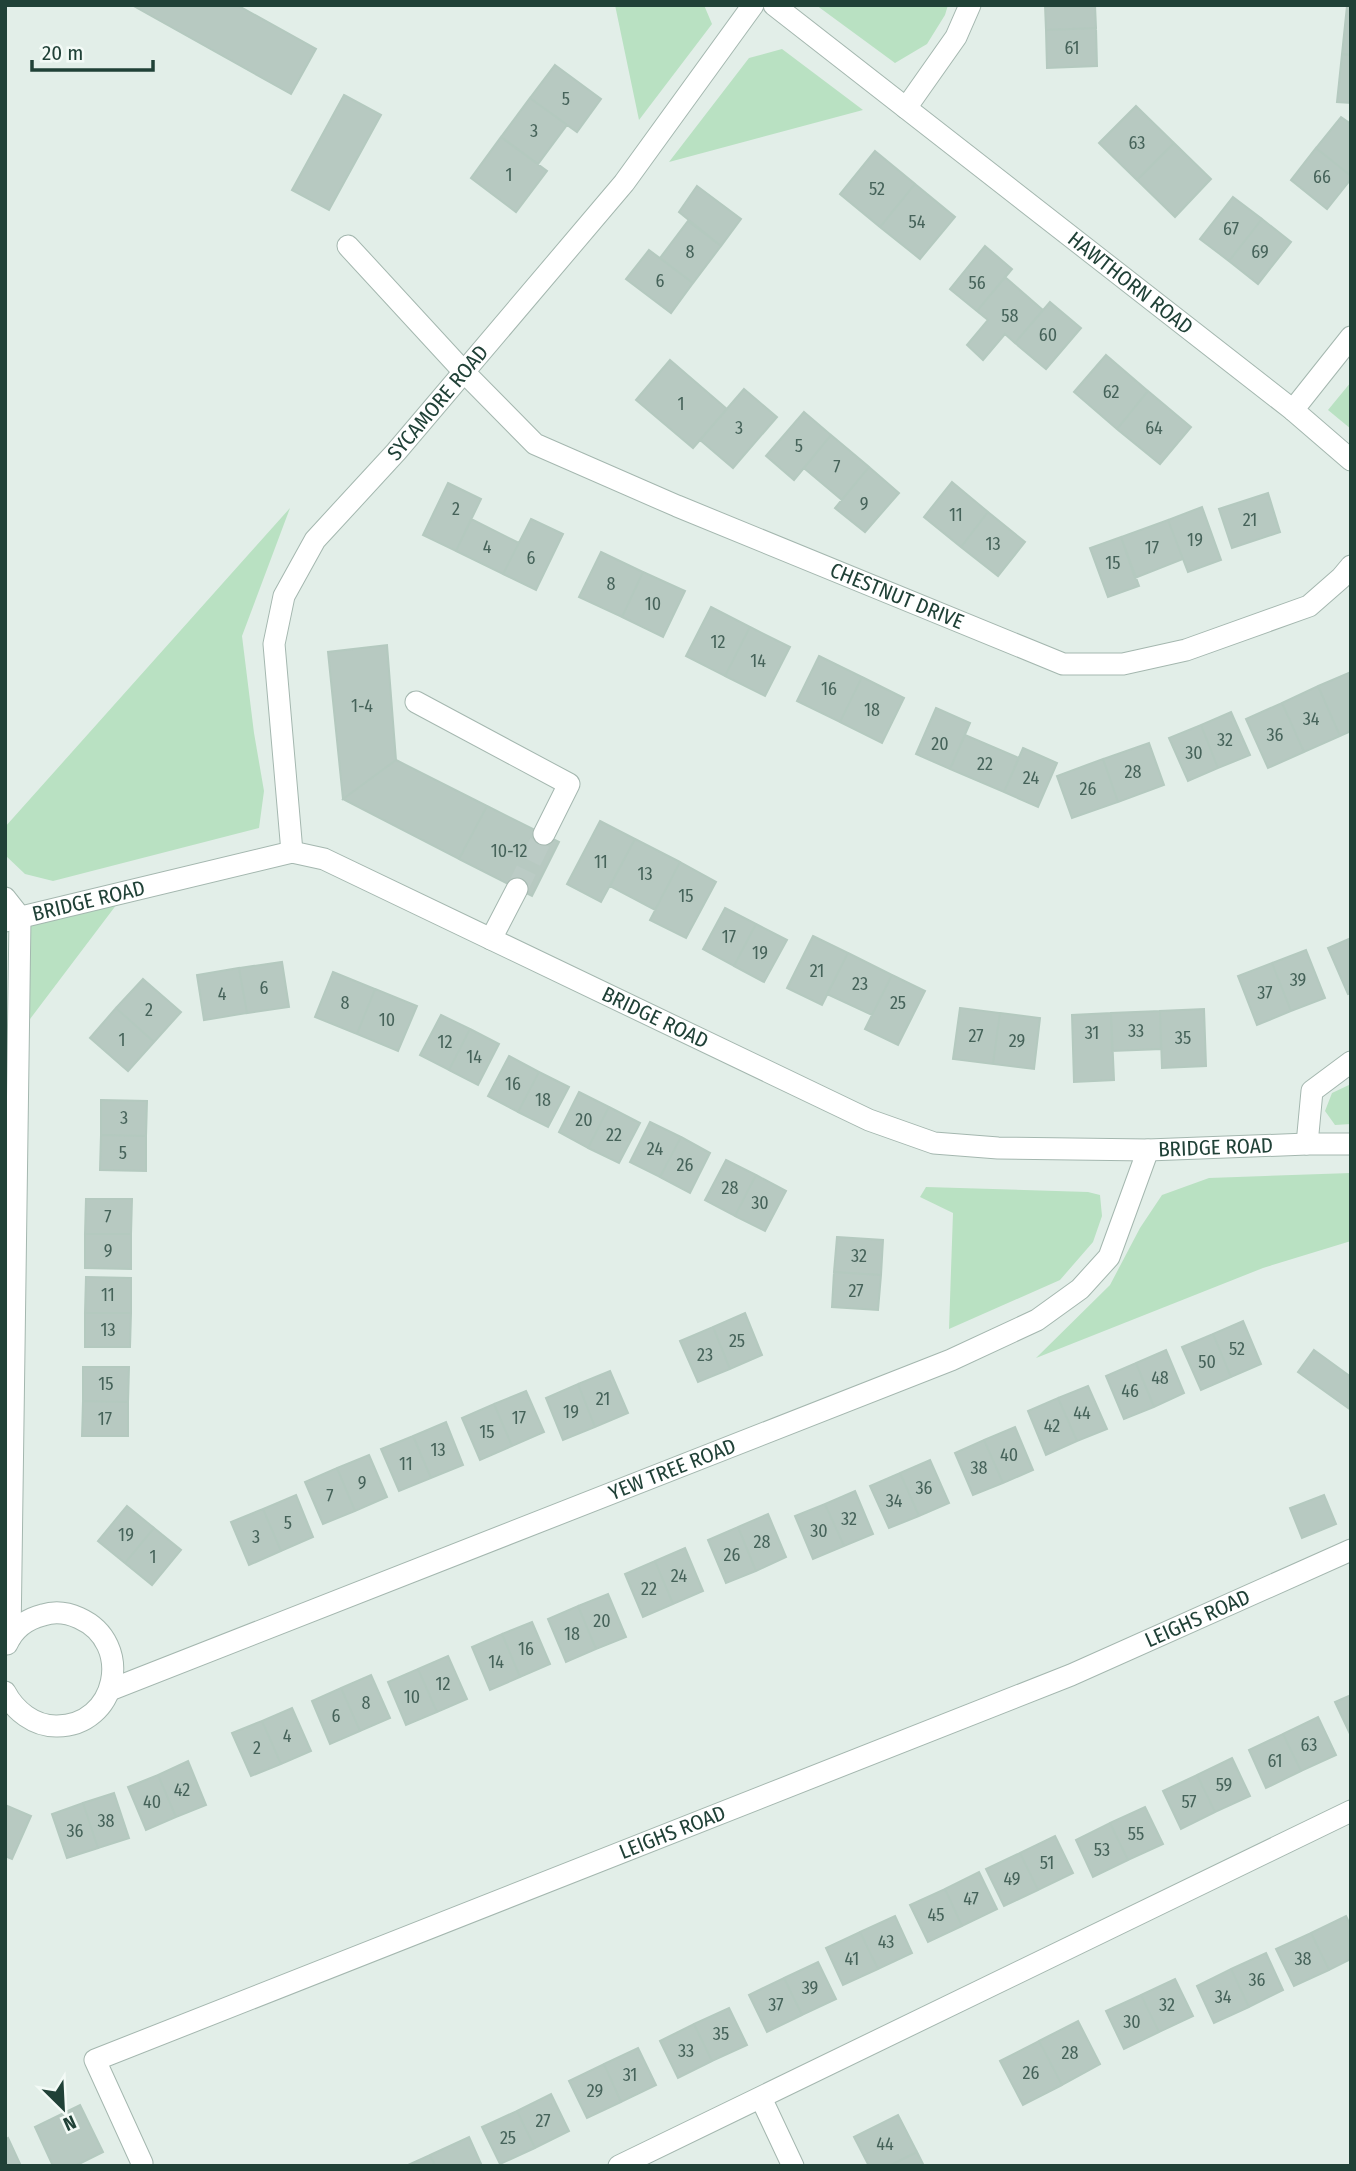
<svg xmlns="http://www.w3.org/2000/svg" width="1356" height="2171" font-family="'Fira Sans Condensed',sans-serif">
<rect width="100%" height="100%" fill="#e2eee8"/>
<path fill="#b9e1c2" d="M 615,5 L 704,5 L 712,24 L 639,120 Z
M 816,5 L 948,5 L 945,15 L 927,44 L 895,63 Z
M 782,49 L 863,110 L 669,162 L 749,58 Z
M 1351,382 L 1351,429 L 1328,410 Z
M 290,508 L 242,636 L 254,733 L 264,791 L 259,828 L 53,881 L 25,874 L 5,855 L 5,827 Z
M 120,900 L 24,1027 L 24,921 Z
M 1351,1084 L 1351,1124 L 1335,1125 L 1325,1111 L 1332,1093 Z
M 1351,1173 L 1351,1241 L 1263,1268 L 1036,1358 L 1110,1285 L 1140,1228 L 1162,1195 L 1209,1178 Z
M 926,1187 L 1088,1192 L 1100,1195 L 1102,1216 L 1093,1242 L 1060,1280 L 949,1329 L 953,1213 L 920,1197 Z"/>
<path fill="#b7c9c1" stroke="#b4c9bf" stroke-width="2" d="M 132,5 L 237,5 L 316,49 L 291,94 Z
M 1045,5 L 1095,5 L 1096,28 L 1046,30 Z
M 1347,6 L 1351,6 L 1351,55 L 1342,54 Z
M 1096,28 L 1097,66 L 1047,68 L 1046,30 Z
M 1342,54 L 1351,55 L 1351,103 L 1337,102 Z
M 555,65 L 601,99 L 577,132 L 530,98 Z
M 344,95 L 381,115 L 329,210 L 292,190 Z
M 530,98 L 567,125 L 538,164 L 501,137 Z
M 1136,106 L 1174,143 L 1137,180 L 1099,143 Z
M 1341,117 L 1351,124 L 1351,176 L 1316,148 Z
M 501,137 L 547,171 L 516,212 L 471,178 Z
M 1174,143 L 1211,179 L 1175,217 L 1137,180 Z
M 1316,148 L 1351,176 L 1351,179 L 1327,209 L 1291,180 Z
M 875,151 L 915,184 L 880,227 L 840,194 Z
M 915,184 L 955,217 L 920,259 L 880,227 Z
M 697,186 L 741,219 L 721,246 L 679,212 Z
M 1233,197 L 1262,219 L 1229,261 L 1200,239 Z
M 1262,219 L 1291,242 L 1258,284 L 1229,261 Z
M 688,221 L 721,246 L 693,283 L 660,258 Z
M 985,246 L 1012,269 L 977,311 L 950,289 Z
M 649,250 L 693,283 L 671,313 L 626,279 Z
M 1005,277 L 1043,310 L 1015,343 L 1005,334 L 983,360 L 967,345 L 988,320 L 977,311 Z
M 1050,302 L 1081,328 L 1046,369 L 1015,343 Z
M 1106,355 L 1148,391 L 1117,429 L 1074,392 Z
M 670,360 L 727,409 L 693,448 L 636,400 Z
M 744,389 L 777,417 L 733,468 L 700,440 Z
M 1148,391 L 1191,427 L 1160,464 L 1117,429 Z
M 804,412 L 831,435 L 794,480 L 766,456 Z
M 831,435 L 869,467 L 842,500 L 804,468 Z
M 869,467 L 899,493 L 865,532 L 835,508 Z
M 952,482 L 988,512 L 961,547 L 924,517 Z
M 448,483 L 481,499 L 456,551 L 423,535 Z
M 1268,493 L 1280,532 L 1232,548 L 1219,509 Z
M 1202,507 L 1221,560 L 1188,572 L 1168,520 Z
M 988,512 L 1025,542 L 998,576 L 961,547 Z
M 471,519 L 519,543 L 503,574 L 456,551 Z
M 531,519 L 563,534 L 536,590 L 503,574 Z
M 1168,520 L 1183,559 L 1135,578 L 1121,537 Z
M 1121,537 L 1139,586 L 1108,597 L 1090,548 Z
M 601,552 L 643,572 L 622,617 L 579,597 Z
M 643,572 L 685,591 L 663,637 L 622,617 Z
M 711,607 L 750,627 L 725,676 L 686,656 Z
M 750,627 L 790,647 L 765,696 L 725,676 Z
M 387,645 L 396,760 L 343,799 L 328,652 Z
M 819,656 L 862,677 L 840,722 L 797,701 Z
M 1351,672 L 1351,731 L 1340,736 L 1318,686 Z
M 862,677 L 904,698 L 882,743 L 840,722 Z
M 1318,686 L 1340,736 L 1304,752 L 1282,703 Z
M 1282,703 L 1304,752 L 1268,768 L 1246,719 Z
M 936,708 L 970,723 L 950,769 L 916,754 Z
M 1231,712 L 1250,755 L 1218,768 L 1201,725 Z
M 1201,725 L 1218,768 L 1188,781 L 1169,738 Z
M 965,735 L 1019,758 L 1004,792 L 950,769 Z
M 1149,743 L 1164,785 L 1118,802 L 1103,759 Z
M 1023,748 L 1057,763 L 1038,807 L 1004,792 Z
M 1103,759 L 1118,802 L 1072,818 L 1057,776 Z
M 396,760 L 487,806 L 459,859 L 343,799 Z
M 487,806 L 559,842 L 532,896 L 459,859 Z
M 600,821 L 635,839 L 601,902 L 567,884 Z
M 635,839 L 680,862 L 655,910 L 610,886 Z
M 680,862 L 716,882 L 686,938 L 650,920 Z
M 725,908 L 756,924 L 734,966 L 703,949 Z
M 756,924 L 787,940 L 764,982 L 734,966 Z
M 813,936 L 848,953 L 822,1005 L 787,988 Z
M 1351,938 L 1351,993 L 1348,994 L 1328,948 Z
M 1351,938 L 1351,993 L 1348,994 L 1328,948 Z
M 1306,950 L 1325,998 L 1291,1011 L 1272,963 Z
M 848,953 L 892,975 L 872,1015 L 827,994 Z
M 282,962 L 289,1007 L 247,1013 L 239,968 Z
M 1272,963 L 1291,1011 L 1257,1025 L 1238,976 Z
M 239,968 L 247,1013 L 204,1020 L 197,975 Z
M 333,972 L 375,989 L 357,1034 L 315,1017 Z
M 892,975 L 925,991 L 898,1045 L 865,1029 Z
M 143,979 L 181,1012 L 154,1042 L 116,1008 Z
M 375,989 L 417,1006 L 398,1051 L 357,1034 Z
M 116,1008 L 154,1042 L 128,1071 L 90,1038 Z
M 960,1008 L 1000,1013 L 993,1064 L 953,1059 Z
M 1204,1009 L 1206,1066 L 1162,1068 L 1160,1011 Z
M 1160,1011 L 1161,1049 L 1112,1051 L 1111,1013 Z
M 1000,1013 L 1040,1018 L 1034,1069 L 993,1064 Z
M 1111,1013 L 1114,1080 L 1074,1082 L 1072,1015 Z
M 441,1015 L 470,1029 L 449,1070 L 420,1055 Z
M 470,1029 L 499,1044 L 478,1085 L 449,1070 Z
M 509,1056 L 539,1072 L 518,1112 L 488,1096 Z
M 539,1072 L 569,1087 L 548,1127 L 518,1112 Z
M 579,1092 L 609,1107 L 588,1148 L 559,1132 Z
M 101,1100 L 147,1101 L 146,1136 L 101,1135 Z
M 609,1107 L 640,1123 L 619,1163 L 588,1148 Z
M 650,1122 L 681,1137 L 660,1177 L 630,1162 Z
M 101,1135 L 146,1136 L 146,1171 L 100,1170 Z
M 681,1137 L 710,1153 L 690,1193 L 660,1177 Z
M 726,1160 L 756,1175 L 735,1216 L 705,1200 Z
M 756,1175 L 786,1191 L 765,1231 L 735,1216 Z
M 86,1199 L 132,1199 L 131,1234 L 85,1234 Z
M 85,1234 L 131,1234 L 131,1269 L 85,1268 Z
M 837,1237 L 883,1240 L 881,1275 L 834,1272 Z
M 834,1272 L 881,1275 L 878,1310 L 832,1307 Z
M 86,1277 L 131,1278 L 131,1313 L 85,1313 Z
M 85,1313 L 131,1313 L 130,1347 L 85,1347 Z
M 745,1313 L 762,1355 L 730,1369 L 713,1327 Z
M 1243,1321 L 1261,1364 L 1231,1377 L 1213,1334 Z
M 713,1327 L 730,1369 L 698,1382 L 680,1341 Z
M 1213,1334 L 1231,1377 L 1201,1390 L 1182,1347 Z
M 1166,1350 L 1184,1393 L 1154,1407 L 1136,1363 Z
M 1314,1350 L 1351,1377 L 1351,1410 L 1298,1372 Z
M 1136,1363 L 1154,1407 L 1124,1419 L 1106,1376 Z
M 83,1367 L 129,1367 L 128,1402 L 83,1401 Z
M 610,1371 L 628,1413 L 595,1427 L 578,1384 Z
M 578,1384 L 595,1427 L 563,1440 L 546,1398 Z
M 1088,1386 L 1107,1429 L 1077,1441 L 1058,1398 Z
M 526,1391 L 544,1432 L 512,1446 L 494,1404 Z
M 1058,1398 L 1077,1441 L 1046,1455 L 1028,1411 Z
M 83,1401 L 128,1402 L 128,1436 L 82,1436 Z
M 494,1404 L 512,1446 L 480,1460 L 462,1418 Z
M 446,1422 L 463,1465 L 431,1478 L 413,1436 Z
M 1015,1427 L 1033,1470 L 1003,1483 L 984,1440 Z
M 413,1436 L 431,1478 L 399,1491 L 381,1449 Z
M 984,1440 L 1003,1483 L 973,1495 L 955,1453 Z
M 369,1455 L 387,1497 L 355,1511 L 337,1468 Z
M 930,1460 L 949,1503 L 919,1516 L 900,1473 Z
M 337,1468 L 355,1511 L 323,1524 L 305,1482 Z
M 900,1473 L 919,1516 L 889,1528 L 870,1486 Z
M 855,1491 L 873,1534 L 844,1546 L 825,1504 Z
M 296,1495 L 313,1537 L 281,1551 L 263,1509 Z
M 1324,1495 L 1336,1524 L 1302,1538 L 1290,1508 Z
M 825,1504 L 844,1546 L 813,1559 L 795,1516 Z
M 127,1506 L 154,1528 L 125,1563 L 98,1541 Z
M 263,1509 L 281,1551 L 249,1565 L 231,1522 Z
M 768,1514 L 786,1557 L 756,1571 L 738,1527 Z
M 738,1527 L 756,1571 L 726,1583 L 708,1540 Z
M 154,1528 L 181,1550 L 152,1585 L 125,1563 Z
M 685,1548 L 703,1591 L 673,1604 L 655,1561 Z
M 655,1561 L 673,1604 L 643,1617 L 625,1574 Z
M 608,1594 L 626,1637 L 596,1649 L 578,1606 Z
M 578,1606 L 596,1649 L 566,1662 L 548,1619 Z
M 532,1622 L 550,1664 L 520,1677 L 502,1634 Z
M 502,1634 L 520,1677 L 490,1690 L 472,1647 Z
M 448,1656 L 467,1699 L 437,1712 L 418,1669 Z
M 418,1669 L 437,1712 L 406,1725 L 388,1682 Z
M 371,1675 L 390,1718 L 360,1731 L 341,1688 Z
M 341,1688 L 360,1731 L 330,1744 L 312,1701 Z
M 1351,1695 L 1351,1736 L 1335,1702 Z
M 292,1708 L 311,1751 L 281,1764 L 262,1721 Z
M 1318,1717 L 1336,1755 L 1301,1771 L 1283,1734 Z
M 262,1721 L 281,1764 L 251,1776 L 232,1733 Z
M 1283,1734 L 1301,1771 L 1266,1788 L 1249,1750 Z
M 1232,1758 L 1250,1796 L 1215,1812 L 1197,1775 Z
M 188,1761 L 206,1805 L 176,1817 L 158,1775 Z
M 158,1775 L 176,1817 L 146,1830 L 128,1787 Z
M 1197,1775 L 1215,1812 L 1181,1829 L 1163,1791 Z
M 114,1793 L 129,1838 L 98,1848 L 83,1803 Z
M 83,1803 L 98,1848 L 67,1858 L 52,1814 Z
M 5,1805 L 31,1816 L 12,1859 L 5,1856 Z
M 1145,1807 L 1163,1844 L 1128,1860 L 1110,1823 Z
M 1110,1823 L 1128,1860 L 1093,1877 L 1076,1840 Z
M 1055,1836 L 1073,1873 L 1038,1890 L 1020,1853 Z
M 1020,1853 L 1038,1890 L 1004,1906 L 986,1869 Z
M 979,1872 L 997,1909 L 962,1926 L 945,1889 Z
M 945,1889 L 962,1926 L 928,1942 L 910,1905 Z
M 895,1916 L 912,1953 L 878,1969 L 860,1932 Z
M 1346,1916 L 1351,1927 L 1351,1959 L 1329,1970 L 1311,1933 Z
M 860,1932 L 878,1969 L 843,1985 L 826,1948 Z
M 1311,1933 L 1329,1970 L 1294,1986 L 1276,1949 Z
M 1266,1953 L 1283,1990 L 1249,2007 L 1231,1969 Z
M 818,1962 L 836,1999 L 802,2015 L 784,1978 Z
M 1231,1969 L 1249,2007 L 1214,2023 L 1197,1986 Z
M 784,1978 L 802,2015 L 767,2032 L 749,1995 Z
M 1175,1979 L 1193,2016 L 1159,2032 L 1141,1995 Z
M 1141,1995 L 1159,2032 L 1124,2049 L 1106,2011 Z
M 729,2008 L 747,2045 L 712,2061 L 694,2024 Z
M 1078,2021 L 1100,2064 L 1062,2085 L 1039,2041 Z
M 694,2024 L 712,2061 L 678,2078 L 660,2041 Z
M 1039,2041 L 1062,2085 L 1023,2105 L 1000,2061 Z
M 638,2048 L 656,2085 L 621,2102 L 604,2064 Z
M 604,2064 L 621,2102 L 587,2118 L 569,2081 Z
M 551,2094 L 569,2131 L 535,2148 L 517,2111 Z
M 80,2105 L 103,2152 L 75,2166 L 53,2166 L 35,2127 Z
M 517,2111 L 535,2148 L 500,2164 L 482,2127 Z
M 898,2115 L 917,2152 L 889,2166 L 869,2166 L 854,2137 Z
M 469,2137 L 482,2166 L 435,2166 L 430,2155 Z
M 8,2138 L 21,2166 L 5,2166 L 5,2140 Z
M 917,2152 L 924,2166 L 889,2166 Z
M 430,2155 L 435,2166 L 406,2166 Z"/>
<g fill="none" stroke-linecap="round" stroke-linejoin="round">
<path stroke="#bbcbc5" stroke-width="21" stroke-dasharray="21 10" stroke-linecap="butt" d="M 517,889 L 544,834"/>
<g stroke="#a4b7af" stroke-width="23">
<g id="minor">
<path id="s1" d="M 774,5 L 1293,410 L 1351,460"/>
<path d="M 906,108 L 956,37 L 970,5"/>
<path id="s2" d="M 348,246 L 464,372 L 535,444 L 677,506 L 1063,664 L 1123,664 L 1186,650 L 1309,606 L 1341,578 L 1351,566"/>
<path d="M 1293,410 L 1351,337"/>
<path d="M 416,702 L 569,784 L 544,834"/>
<path id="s3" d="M 292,852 L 274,644 L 284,596 L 315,540 L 396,452 L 624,183 L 753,5"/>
<path d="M 5,898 L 20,917"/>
<path id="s4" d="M 5,921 L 292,852 L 324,859 L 869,1120 L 934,1143 L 998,1148 L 1148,1150 L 1307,1144 L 1351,1144"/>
<path d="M 491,939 L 517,889"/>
<path d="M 1307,1144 L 1312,1091 L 1351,1062"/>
<path d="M 10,1638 L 20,917"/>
<path id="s5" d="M 110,1690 L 951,1360 L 1037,1320 L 1080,1289 L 1109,1257 L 1148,1150"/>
<path d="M 5,1692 C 15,1711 34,1726 56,1726 C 117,1727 135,1643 79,1618 C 68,1613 55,1611 43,1615 C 27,1619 14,1628 7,1644"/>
<path d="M 761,2098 L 793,2166"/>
<path id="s6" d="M 141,2166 L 142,2163 L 95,2060 L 1071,1675 L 1351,1550"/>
<path d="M 619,2166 L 1351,1811"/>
</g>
</g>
<use href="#minor" stroke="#fff" stroke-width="21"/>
</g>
<g text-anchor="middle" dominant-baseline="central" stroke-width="5" stroke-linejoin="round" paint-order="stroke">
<g font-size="18" fill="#46635a">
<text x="1072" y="48">61</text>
<text x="566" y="99">5</text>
<text x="534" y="131">3</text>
<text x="1137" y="143">63</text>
<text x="509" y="175">1</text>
<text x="1322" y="177">66</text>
<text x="877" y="189">52</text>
<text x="917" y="222">54</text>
<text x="1231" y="229">67</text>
<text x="690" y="252">8</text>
<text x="1260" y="252">69</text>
<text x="660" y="281">6</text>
<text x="977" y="283">56</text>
<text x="1010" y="316">58</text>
<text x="1048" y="335">60</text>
<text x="1111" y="392">62</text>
<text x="681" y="404">1</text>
<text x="739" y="428">3</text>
<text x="1154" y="428">64</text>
<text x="799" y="446">5</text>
<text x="837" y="467">7</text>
<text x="864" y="504">9</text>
<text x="456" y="509">2</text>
<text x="956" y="515">11</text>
<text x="1250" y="520">21</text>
<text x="1195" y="540">19</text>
<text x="993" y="544">13</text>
<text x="487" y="547">4</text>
<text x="1152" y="548">17</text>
<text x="531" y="558">6</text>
<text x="1113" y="563">15</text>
<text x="611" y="584">8</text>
<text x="653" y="604">10</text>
<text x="718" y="642">12</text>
<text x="758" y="661">14</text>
<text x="829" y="689">16</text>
<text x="362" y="706">1-4</text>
<text x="872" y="710">18</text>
<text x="1311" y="719">34</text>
<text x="1275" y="735">36</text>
<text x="1225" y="740">32</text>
<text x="940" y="744">20</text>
<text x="1194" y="753">30</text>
<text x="985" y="764">22</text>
<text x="1133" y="772">28</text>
<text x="1031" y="778">24</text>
<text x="1088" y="789">26</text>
<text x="509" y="851">10-12</text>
<text x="601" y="862">11</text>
<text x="645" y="874">13</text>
<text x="686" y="896">15</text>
<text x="729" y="937">17</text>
<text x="760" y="953">19</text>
<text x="817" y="971">21</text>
<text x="1298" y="980">39</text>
<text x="860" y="984">23</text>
<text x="264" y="988">6</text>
<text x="1265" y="993">37</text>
<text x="222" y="994">4</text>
<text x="345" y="1003">8</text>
<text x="898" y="1003">25</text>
<text x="149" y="1010">2</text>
<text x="387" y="1020">10</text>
<text x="1136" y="1031">33</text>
<text x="1092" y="1033">31</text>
<text x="976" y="1036">27</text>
<text x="1183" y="1038">35</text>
<text x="122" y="1040">1</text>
<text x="1017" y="1041">29</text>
<text x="445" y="1042">12</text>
<text x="474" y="1057">14</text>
<text x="513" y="1084">16</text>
<text x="543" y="1100">18</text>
<text x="124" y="1118">3</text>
<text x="584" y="1120">20</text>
<text x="614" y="1135">22</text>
<text x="655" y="1149">24</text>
<text x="123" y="1153">5</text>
<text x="685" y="1165">26</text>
<text x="730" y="1188">28</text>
<text x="760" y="1203">30</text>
<text x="108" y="1217">7</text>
<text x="108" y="1251">9</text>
<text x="859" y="1256">32</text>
<text x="856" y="1291">27</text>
<text x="108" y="1295">11</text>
<text x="108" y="1330">13</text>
<text x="737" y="1341">25</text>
<text x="1237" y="1349">52</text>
<text x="705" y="1355">23</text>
<text x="1207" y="1362">50</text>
<text x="1160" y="1378">48</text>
<text x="106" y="1384">15</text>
<text x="1130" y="1391">46</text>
<text x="603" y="1399">21</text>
<text x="571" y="1412">19</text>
<text x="1082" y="1413">44</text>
<text x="519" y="1418">17</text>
<text x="105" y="1419">17</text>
<text x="1052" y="1426">42</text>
<text x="487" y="1432">15</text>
<text x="438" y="1450">13</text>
<text x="1009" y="1455">40</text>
<text x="406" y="1464">11</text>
<text x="979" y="1468">38</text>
<text x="362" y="1483">9</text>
<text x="924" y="1488">36</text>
<text x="330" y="1496">7</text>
<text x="894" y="1501">34</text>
<text x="849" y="1519">32</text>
<text x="288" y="1523">5</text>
<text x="819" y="1531">30</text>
<text x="126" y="1535">19</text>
<text x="256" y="1537">3</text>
<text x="762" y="1542">28</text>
<text x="732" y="1555">26</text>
<text x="153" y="1557">1</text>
<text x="679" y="1576">24</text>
<text x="649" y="1589">22</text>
<text x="602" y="1621">20</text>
<text x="572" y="1634">18</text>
<text x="526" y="1649">16</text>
<text x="496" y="1662">14</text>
<text x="443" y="1684">12</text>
<text x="412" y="1697">10</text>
<text x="366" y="1703">8</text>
<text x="336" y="1716">6</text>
<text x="287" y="1736">4</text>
<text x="1309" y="1745">63</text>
<text x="257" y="1748">2</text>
<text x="1275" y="1761">61</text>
<text x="1224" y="1785">59</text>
<text x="182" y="1790">42</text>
<text x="152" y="1802">40</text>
<text x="1189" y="1802">57</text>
<text x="106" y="1821">38</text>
<text x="75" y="1831">36</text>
<text x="1136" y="1834">55</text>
<text x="1102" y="1850">53</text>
<text x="1047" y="1863">51</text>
<text x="1012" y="1879">49</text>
<text x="971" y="1899">47</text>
<text x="936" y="1915">45</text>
<text x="886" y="1942">43</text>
<text x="852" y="1959">41</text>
<text x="1303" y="1959">38</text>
<text x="1257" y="1980">36</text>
<text x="810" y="1988">39</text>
<text x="1223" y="1997">34</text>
<text x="776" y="2005">37</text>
<text x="1167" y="2005">32</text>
<text x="1132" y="2022">30</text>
<text x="721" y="2034">35</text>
<text x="686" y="2051">33</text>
<text x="1070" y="2053">28</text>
<text x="1031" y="2073">26</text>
<text x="630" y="2075">31</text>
<text x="595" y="2091">29</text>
<text x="543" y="2121">27</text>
<text x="508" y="2138">25</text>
<text x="885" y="2144">44</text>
</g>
<g font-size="21" fill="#204137" stroke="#f3faf6">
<text stroke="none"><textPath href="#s1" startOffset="452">HAWTHORN ROAD</textPath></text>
<text stroke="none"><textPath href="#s3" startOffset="506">SYCAMORE ROAD</textPath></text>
<text stroke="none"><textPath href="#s2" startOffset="665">CHESTNUT DRIVE</textPath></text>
<text stroke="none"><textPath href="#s4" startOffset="86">BRIDGE ROAD</textPath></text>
<text stroke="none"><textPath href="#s4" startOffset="695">BRIDGE ROAD</textPath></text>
<text stroke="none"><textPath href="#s4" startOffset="1283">BRIDGE ROAD</textPath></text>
<text stroke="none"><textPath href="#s5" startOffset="604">YEW TREE ROAD</textPath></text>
<text stroke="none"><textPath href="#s6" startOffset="1304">LEIGHS ROAD</textPath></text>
<text stroke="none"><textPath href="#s6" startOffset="737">LEIGHS ROAD</textPath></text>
</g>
</g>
<rect width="1356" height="2171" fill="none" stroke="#204137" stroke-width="14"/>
<g transform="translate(63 2108) rotate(156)" stroke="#f3faf6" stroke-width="5" paint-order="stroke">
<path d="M0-5L12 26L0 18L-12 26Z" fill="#204137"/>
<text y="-10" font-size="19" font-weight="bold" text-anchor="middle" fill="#204137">N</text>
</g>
<path d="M32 60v10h121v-10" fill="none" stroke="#204137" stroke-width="3.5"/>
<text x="42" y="60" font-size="21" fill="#204137" stroke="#f3faf6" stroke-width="5" paint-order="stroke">20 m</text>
</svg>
